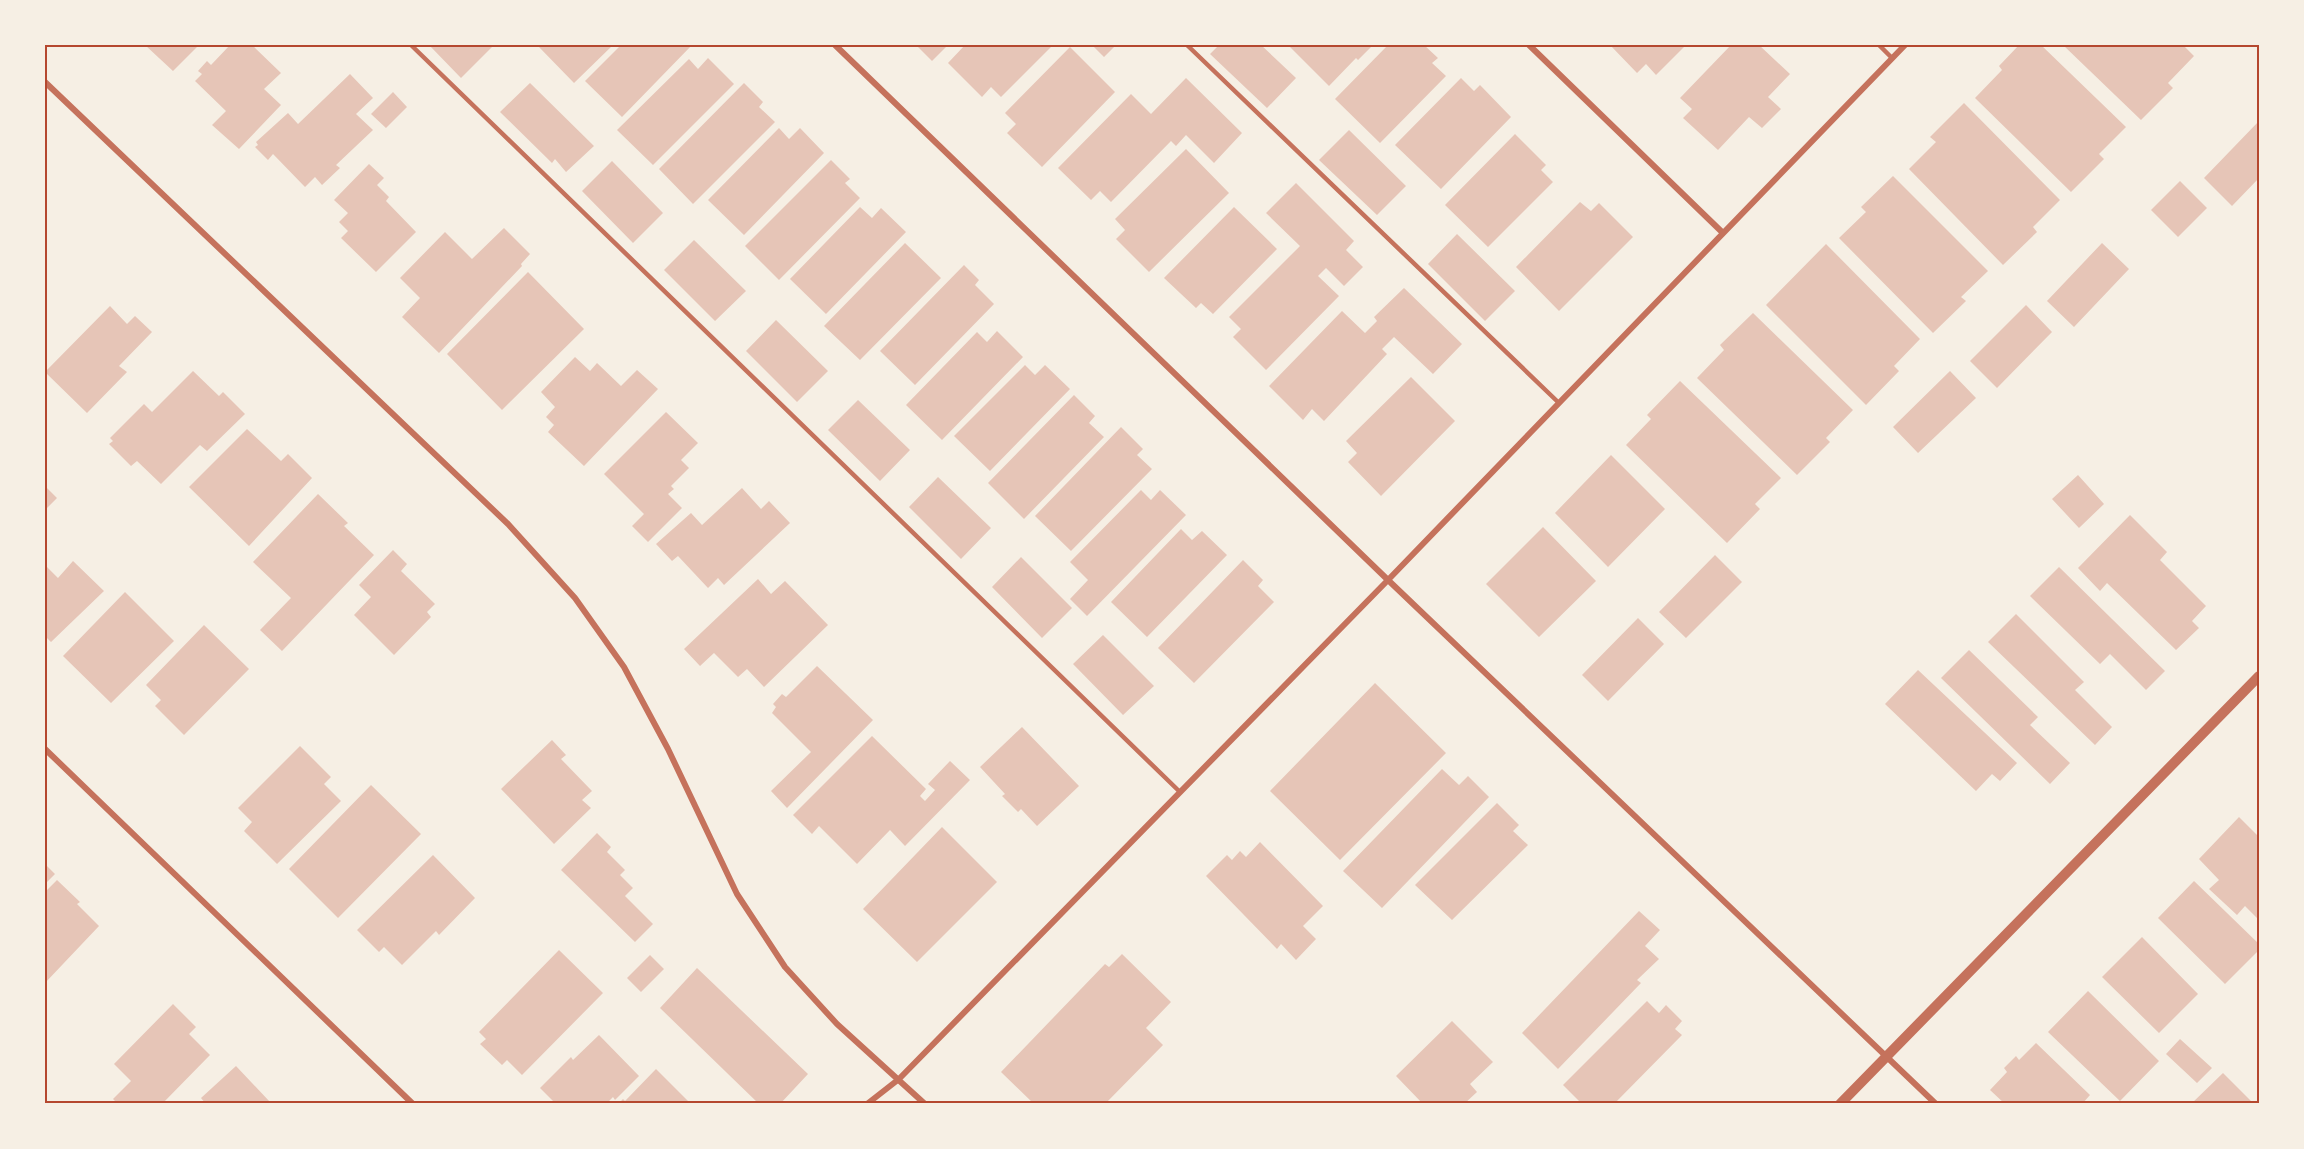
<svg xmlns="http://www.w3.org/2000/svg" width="2304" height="1149" font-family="'Alegreya Sans',sans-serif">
<rect width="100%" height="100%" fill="#f6efe4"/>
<path fill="#e6c5b7" d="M 145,45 L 199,45 L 173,71 Z
M 230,45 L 252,45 L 281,73 L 264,89 L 281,105 L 239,149 L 212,125 L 226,111 L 195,81 L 202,74 L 198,71 L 207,61 L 211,65 Z
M 429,45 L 492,45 L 493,46 L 461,78 Z
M 541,45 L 613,45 L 574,83 L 539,47 Z
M 621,45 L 692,45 L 622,117 L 585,81 Z
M 916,45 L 948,45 L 932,61 Z
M 965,45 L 1053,45 L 1001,97 L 991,87 L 982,97 L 948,63 Z
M 1092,45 L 1116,45 L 1104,57 Z
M 1219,45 L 1261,45 L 1296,78 L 1267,108 L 1210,54 Z
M 1288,45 L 1373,45 L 1358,60 L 1356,58 L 1329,86 Z
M 1388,45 L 1424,45 L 1438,58 L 1432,63 L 1446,76 L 1380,143 L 1335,99 Z
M 1610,45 L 1686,45 L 1656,75 L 1646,64 L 1637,73 Z
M 1731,45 L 1759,45 L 1790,74 L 1768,97 L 1781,109 L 1762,128 L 1749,117 L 1718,150 L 1683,118 L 1692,109 L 1680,98 Z
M 2019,45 L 2041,45 L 2126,127 L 2099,154 L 2104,159 L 2071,192 L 1975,98 L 2002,70 L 1999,66 Z
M 2063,45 L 2183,45 L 2194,56 L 2168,83 L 2173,88 L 2141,120 Z
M 1070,47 L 1115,92 L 1042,167 L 1007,133 L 1016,124 L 1005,113 Z
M 708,58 L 734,84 L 653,165 L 617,130 L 689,59 L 698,69 Z
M 350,74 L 373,98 L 356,114 L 373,130 L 336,165 L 340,168 L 322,185 L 315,177 L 305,187 L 273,154 L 268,160 L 255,147 L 258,145 L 256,142 L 288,113 L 298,124 Z
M 1186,78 L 1242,133 L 1214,163 L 1186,135 L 1176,146 L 1171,141 L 1111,202 L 1100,191 L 1091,200 L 1058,168 L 1131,94 L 1151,114 Z
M 1461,78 L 1474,91 L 1480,85 L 1511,117 L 1441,189 L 1395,145 Z
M 530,83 L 594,146 L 566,172 L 555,159 L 552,163 L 500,112 Z
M 744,83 L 763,102 L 759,107 L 775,122 L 693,204 L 659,169 Z
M 393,92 L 407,107 L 386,128 L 371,114 Z
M 1964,103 L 2060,200 L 2033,227 L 2037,232 L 2003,265 L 1909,169 L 1936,142 L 1930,137 Z
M 2259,121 L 2259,178 L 2232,206 L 2204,178 Z
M 779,128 L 789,139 L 800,128 L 824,153 L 744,235 L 708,200 Z
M 1349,130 L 1406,186 L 1377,215 L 1319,160 Z
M 1515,134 L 1546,165 L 1541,170 L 1553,182 L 1488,247 L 1445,205 Z
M 1186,149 L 1229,193 L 1149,272 L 1116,239 L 1125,230 L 1115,219 Z
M 831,160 L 850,179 L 845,183 L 860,198 L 779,280 L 745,246 Z
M 612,161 L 663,213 L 633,243 L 582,191 Z
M 369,164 L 384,178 L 377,185 L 389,197 L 386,201 L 416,232 L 376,272 L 341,238 L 348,231 L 339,222 L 348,213 L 334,200 Z
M 1893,176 L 1988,271 L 1961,297 L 1966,301 L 1933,333 L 1839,238 L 1866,212 L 1861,207 Z
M 2180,181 L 2207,208 L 2178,237 L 2151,210 Z
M 1296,183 L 1354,241 L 1346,250 L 1363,267 L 1344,286 L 1326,268 L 1318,276 L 1339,296 L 1266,370 L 1233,337 L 1241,329 L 1229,317 L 1300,246 L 1266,213 Z
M 1580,202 L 1591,211 L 1599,203 L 1633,237 L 1559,311 L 1516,267 Z
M 860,207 L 872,218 L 881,208 L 906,232 L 826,314 L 790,279 Z
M 1234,207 L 1277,249 L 1213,314 L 1201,303 L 1196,308 L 1164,278 Z
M 504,228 L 530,254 L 521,264 L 522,266 L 439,353 L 402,317 L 420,298 L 400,278 L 445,232 L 472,259 Z
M 1457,234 L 1515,291 L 1485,321 L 1428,264 Z
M 694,240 L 746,291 L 715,321 L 664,270 Z
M 905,243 L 941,278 L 860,360 L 824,326 Z
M 2102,243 L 2129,269 L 2074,327 L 2047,301 Z
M 1826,244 L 1920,339 L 1894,366 L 1899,371 L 1866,405 L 1766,305 Z
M 964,265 L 979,280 L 975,285 L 994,304 L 915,385 L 880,351 Z
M 528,272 L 584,329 L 502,410 L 447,354 Z
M 1404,288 L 1462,344 L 1433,374 L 1394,337 L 1382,349 L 1387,354 L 1324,421 L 1312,409 L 1303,420 L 1269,386 L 1342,311 L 1365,333 L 1377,321 L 1374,317 Z
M 2026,305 L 2052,332 L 1997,388 L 1970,361 Z
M 110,306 L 127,324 L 135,316 L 152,332 L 119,366 L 127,372 L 87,413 L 45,372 Z
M 1753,313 L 1853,410 L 1826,438 L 1830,442 L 1797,475 L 1697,378 L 1724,350 L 1720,345 Z
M 776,320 L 828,371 L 797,402 L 746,351 Z
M 997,331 L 1023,357 L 942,440 L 906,405 L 977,332 L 987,342 Z
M 575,357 L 590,371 L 597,363 L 621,386 L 637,370 L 658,389 L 584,466 L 548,432 L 554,425 L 546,417 L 555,407 L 541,392 Z
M 1025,365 L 1035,375 L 1045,365 L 1070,389 L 990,471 L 954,436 Z
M 193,371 L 219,396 L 223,392 L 245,414 L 207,451 L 200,445 L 161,484 L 137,461 L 131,466 L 109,444 L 113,441 L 110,438 L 144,404 L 152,412 Z
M 1950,371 L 1976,398 L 1918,453 L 1893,427 Z
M 1411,377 L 1455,421 L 1381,496 L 1348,462 L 1357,453 L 1346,441 Z
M 1680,381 L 1781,478 L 1755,504 L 1760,509 L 1727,543 L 1626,445 L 1651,419 L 1647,415 Z
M 1074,395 L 1095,416 L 1089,423 L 1104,437 L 1024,519 L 988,483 Z
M 858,400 L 910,450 L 880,481 L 828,430 Z
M 666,412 L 698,443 L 681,460 L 689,468 L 671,486 L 674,489 L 668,494 L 682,508 L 648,542 L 632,526 L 644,514 L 604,474 Z
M 1121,427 L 1143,449 L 1137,455 L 1152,469 L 1071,551 L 1035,516 Z
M 247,429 L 281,461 L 288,454 L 312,478 L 249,546 L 189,487 Z
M 1611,455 L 1665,509 L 1608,567 L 1555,513 Z
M 2078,475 L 2104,504 L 2079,528 L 2052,499 Z
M 938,477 L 991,528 L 961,559 L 909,507 Z
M 45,486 L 57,498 L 45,510 Z
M 742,488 L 761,509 L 769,501 L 790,523 L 724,585 L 718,578 L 708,588 L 678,556 L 672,561 L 656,544 L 691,513 L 702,525 Z
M 1141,490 L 1151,500 L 1160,490 L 1186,515 L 1087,616 L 1070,599 L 1088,580 L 1070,562 Z
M 318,494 L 348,523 L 344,526 L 374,555 L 282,651 L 260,630 L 291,598 L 253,562 Z
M 2130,515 L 2167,552 L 2160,560 L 2206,606 L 2192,621 L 2199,628 L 2176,650 L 2107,583 L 2100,591 L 2078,568 Z
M 1543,527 L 1596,581 L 1539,637 L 1486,584 Z
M 1181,529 L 1192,540 L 1202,531 L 1227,555 L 1147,637 L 1111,602 Z
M 393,550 L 407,564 L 401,571 L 435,604 L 427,612 L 431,617 L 394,655 L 354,615 L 371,597 L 359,585 Z
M 1715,555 L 1742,582 L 1686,638 L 1659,612 Z
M 1021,557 L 1072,608 L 1042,638 L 992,587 Z
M 1243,560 L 1263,580 L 1258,586 L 1274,602 L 1194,683 L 1158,648 Z
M 73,561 L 104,591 L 51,642 L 45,636 L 45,569 L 47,567 L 58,578 Z
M 2059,567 L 2165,671 L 2146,690 L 2110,654 L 2100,664 L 2030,596 Z
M 758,579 L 771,594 L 785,581 L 828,625 L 764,687 L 747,669 L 738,677 L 714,653 L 700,666 L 684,649 Z
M 125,592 L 174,641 L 111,703 L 63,656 Z
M 2016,614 L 2084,682 L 2075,690 L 2112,727 L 2095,745 L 1988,642 Z
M 1638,618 L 1664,644 L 1608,701 L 1582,675 Z
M 204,625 L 249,669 L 184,735 L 155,706 L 161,700 L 146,685 Z
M 1103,635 L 1154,686 L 1123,715 L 1073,664 Z
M 1969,650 L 2038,717 L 2030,725 L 2070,763 L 2050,784 L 1941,678 Z
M 817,666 L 873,720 L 787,808 L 771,791 L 811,752 L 772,713 L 776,707 L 773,704 L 782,694 L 786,697 Z
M 1918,670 L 2017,763 L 2000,781 L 1992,774 L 1976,791 L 1885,704 Z
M 1375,683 L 1446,753 L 1340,860 L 1270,791 Z
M 1022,727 L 1079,786 L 1037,826 L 1021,809 L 1018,812 L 1002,796 L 1005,794 L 980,767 Z
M 872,736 L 926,789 L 920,796 L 925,801 L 935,790 L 928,784 L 950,761 L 970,780 L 905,846 L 890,830 L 857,864 L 819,826 L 812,834 L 793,815 Z
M 552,740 L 566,755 L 561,759 L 592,791 L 582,800 L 591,808 L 554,844 L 501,789 Z
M 300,746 L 331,777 L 324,784 L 341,801 L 277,864 L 244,831 L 252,822 L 238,808 Z
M 1442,769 L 1459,785 L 1468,776 L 1489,797 L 1382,908 L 1343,871 Z
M 371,785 L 421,834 L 338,918 L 289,869 Z
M 1497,803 L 1519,825 L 1513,831 L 1528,845 L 1452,920 L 1415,885 Z
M 2239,817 L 2259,837 L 2259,920 L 2245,906 L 2237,915 L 2209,889 L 2219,880 L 2199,859 Z
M 942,827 L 997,882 L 917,962 L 863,909 Z
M 597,833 L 611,847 L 607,852 L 625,870 L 620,875 L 633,888 L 625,896 L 653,924 L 635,942 L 561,870 Z
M 1260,842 L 1323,906 L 1303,926 L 1316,939 L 1296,960 L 1281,944 L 1277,949 L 1206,876 L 1227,855 L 1232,860 L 1240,851 L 1246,857 Z
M 433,855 L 475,898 L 439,935 L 436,931 L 402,965 L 384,947 L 379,952 L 357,930 Z
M 45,864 L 55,874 L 45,884 Z
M 57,880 L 80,902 L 77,904 L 99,926 L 45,983 L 45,892 Z
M 2194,881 L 2259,944 L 2259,950 L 2225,984 L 2158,918 Z
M 1639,911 L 1660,930 L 1645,946 L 1659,959 L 1637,980 L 1641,983 L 1558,1069 L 1522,1033 Z
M 2142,937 L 2198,994 L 2159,1033 L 2102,977 Z
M 559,950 L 603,993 L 522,1075 L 507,1060 L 502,1065 L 480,1044 L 486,1039 L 479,1032 Z
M 1122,954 L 1171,1002 L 1146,1028 L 1163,1045 L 1105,1104 L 1034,1104 L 1001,1072 L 1105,964 L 1109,967 Z
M 650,955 L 664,969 L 641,992 L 627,978 Z
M 697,968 L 808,1074 L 780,1104 L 759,1104 L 660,1008 Z
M 2088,991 L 2159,1061 L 2120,1101 L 2048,1032 Z
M 1647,1001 L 1659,1013 L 1666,1005 L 1682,1021 L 1675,1029 L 1682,1035 L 1614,1104 L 1582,1104 L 1563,1085 Z
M 173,1004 L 196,1027 L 189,1034 L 210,1055 L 162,1104 L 118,1104 L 113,1099 L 131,1081 L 114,1064 Z
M 1452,1021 L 1493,1062 L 1470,1084 L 1477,1092 L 1464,1104 L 1423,1104 L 1396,1076 Z
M 599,1035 L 639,1076 L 615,1100 L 613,1097 L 606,1104 L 556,1104 L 540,1088 L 571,1057 L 573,1060 Z
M 2180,1039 L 2212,1068 L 2197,1083 L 2166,1054 Z
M 2036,1043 L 2090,1095 L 2083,1103 L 2084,1104 L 2005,1104 L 1990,1090 L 2007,1072 L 2004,1068 L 2016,1056 L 2019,1060 Z
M 236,1066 L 270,1102 L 268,1104 L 206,1104 L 201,1098 Z
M 656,1069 L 691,1104 L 618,1104 L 623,1099 L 625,1101 Z
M 2223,1073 L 2254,1104 L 2191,1104 Z"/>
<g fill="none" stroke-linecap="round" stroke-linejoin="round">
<path stroke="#c5725c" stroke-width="4.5" d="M 411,45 L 1180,792
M 1187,45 L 1559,403
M 1879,45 L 1892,58"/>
<path stroke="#c5725c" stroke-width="6" d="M 835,45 L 1388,580 L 1936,1104
M 1529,45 L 1723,233
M 45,82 L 508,524 L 575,598 L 624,667 L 668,749 L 737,894 L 785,967 L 837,1024 L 925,1104
M 45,749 L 413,1104
M 867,1104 L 899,1079 L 1388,580 L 1905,45"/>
<path stroke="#c5725c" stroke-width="10" d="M 1840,1104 L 2259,676"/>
</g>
<rect width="2304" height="1149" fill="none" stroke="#f6efe4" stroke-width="93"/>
<rect x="46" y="46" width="2212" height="1056" fill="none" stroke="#b5482f" stroke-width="2"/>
</svg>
